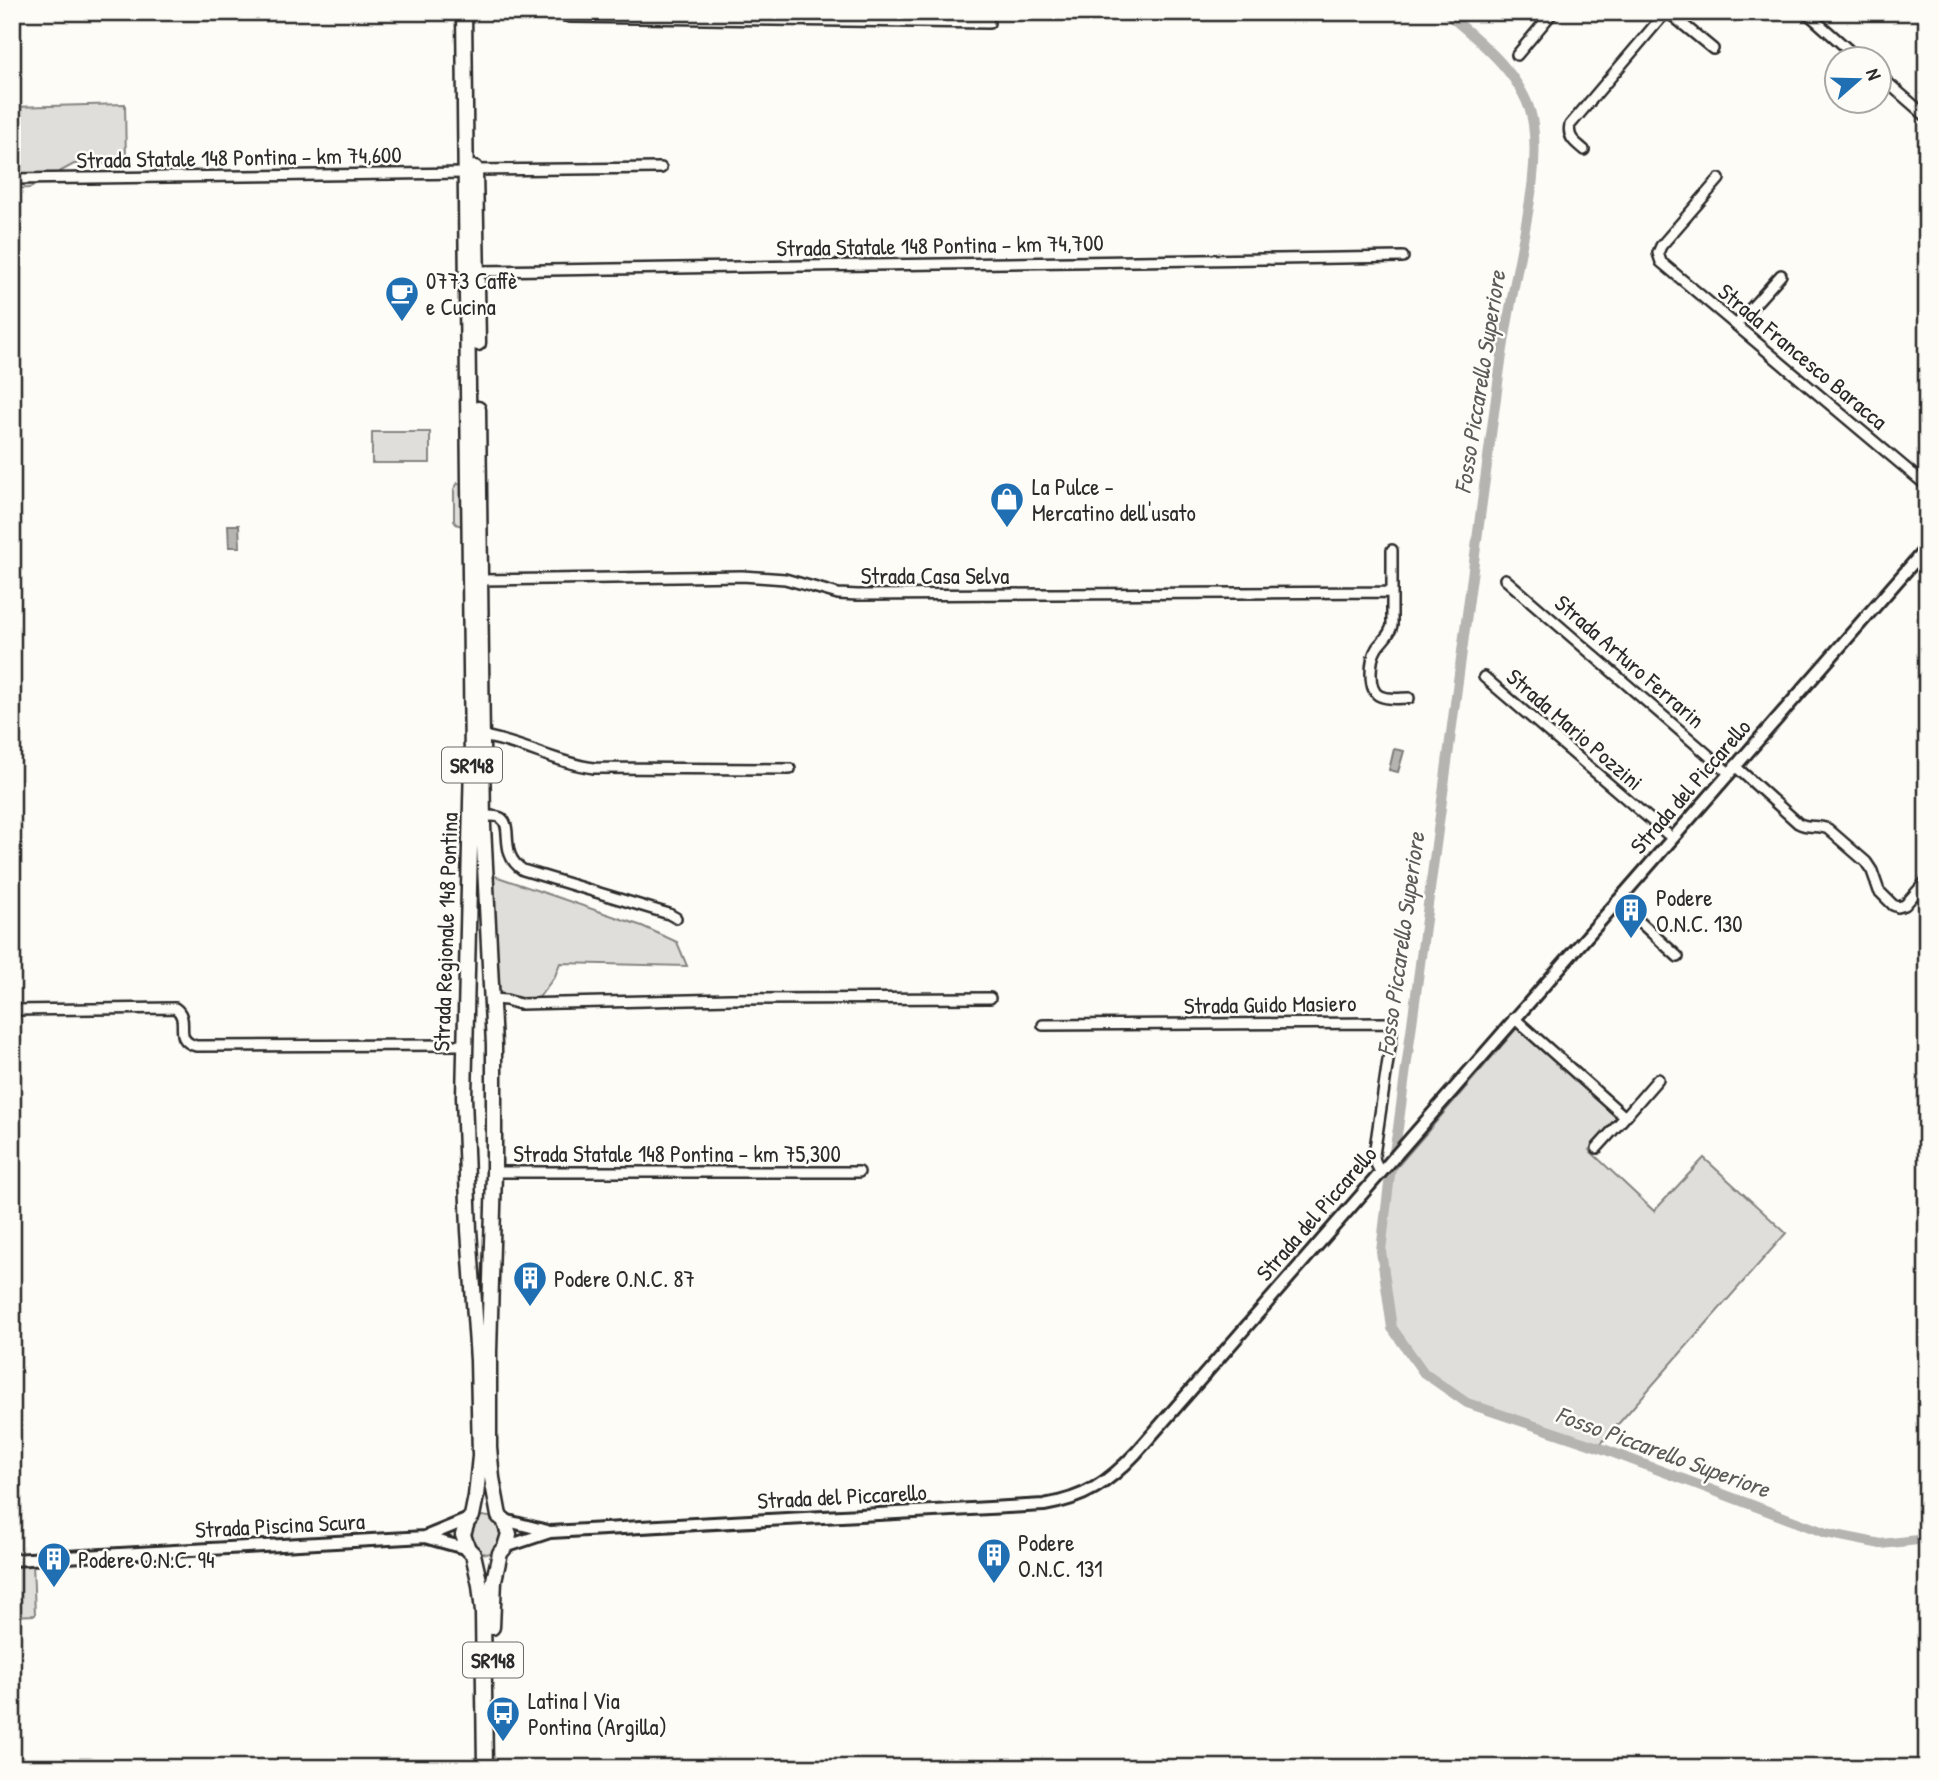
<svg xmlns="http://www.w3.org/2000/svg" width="1939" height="1780" font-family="'Patrick Hand',sans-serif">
<rect width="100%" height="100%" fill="#fdfcf7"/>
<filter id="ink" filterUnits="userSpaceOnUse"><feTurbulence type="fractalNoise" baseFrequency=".0143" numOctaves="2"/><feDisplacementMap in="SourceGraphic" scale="14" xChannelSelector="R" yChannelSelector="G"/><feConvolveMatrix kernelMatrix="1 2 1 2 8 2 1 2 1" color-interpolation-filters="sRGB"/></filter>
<g filter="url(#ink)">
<path fill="#dfdeda" stroke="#858482" stroke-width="2" d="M 125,104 L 126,163 L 74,164 L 30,188 L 12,189 L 12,107 Z
M 372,432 L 430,432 L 430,463 L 372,463 Z
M 458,483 L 461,485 L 462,489 L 463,521 L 461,526 L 456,524 L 454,521 L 454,489 Z
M 492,875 L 642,926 L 677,942 L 687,966 L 560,963 L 555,976 L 537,1000 L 500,997 Z
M 1517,1028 L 1617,1118 L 1589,1150 L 1654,1211 L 1704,1158 L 1786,1233 L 1598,1447 L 1467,1403 L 1424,1373 L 1392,1328 L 1381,1251 L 1390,1175 Z
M 482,1516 L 495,1518 L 503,1527 L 498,1550 L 487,1554 L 475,1551 L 468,1528 L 476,1518 Z
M 33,1562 L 35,1615 L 12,1616 L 12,1563 Z"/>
<path fill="#b5b4b1" stroke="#7e7d7b" stroke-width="2" d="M 228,525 L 239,525 L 240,547 L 229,547 Z
M 1394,749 L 1404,751 L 1398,772 L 1389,770 Z"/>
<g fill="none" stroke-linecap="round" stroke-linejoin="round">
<path stroke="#b5b4b1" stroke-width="10" d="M 1445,12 C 1479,40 1527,78 1533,124 C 1538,162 1530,203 1523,240 C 1514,287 1504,335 1498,383 C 1465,631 1431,880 1398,1128 L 1390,1175 L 1381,1251 L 1392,1328 L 1424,1373 L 1467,1403 L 1598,1447 L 1826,1533 L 1881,1544 L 1927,1539"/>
<g stroke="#2b2b2b" stroke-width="14">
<path id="minor" d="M 546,12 L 570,17 L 989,23
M 1668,12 L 1713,49
M 1806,12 L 1860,60
M 1517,55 L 1553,12
M 1880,76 L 1927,117
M 1584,150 C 1576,143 1567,138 1570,125 L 1666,12
M 475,170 L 661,168
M 12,179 L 466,173
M 1719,179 L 1661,246 L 1658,253 L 1661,262 L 1927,486
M 477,271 L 1403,257
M 1736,325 L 1781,275
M 1392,550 L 1392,625 C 1390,636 1382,640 1377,648 C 1370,659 1367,690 1380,696 C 1388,700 1400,698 1409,698
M 1505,579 L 1729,773
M 481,580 L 742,576 L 785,579 L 838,594 L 858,595 L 1392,592
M 1484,677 L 1672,838
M 482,736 C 521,742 556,763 594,768 L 790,769
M 1735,766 L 1798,823 C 1808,829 1818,824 1828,829 L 1866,862 L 1872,871 L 1879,891 L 1893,905 L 1898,907 L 1905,905 L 1927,880
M 483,816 C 489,816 496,815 501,818 C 514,827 498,854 523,870 L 669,914 L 676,918
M 1617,901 L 1678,957
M 493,999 L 506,1000 L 520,1004 L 731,999 L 990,998
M 12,1010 L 175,1008 C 192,1020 171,1039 196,1046 L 464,1045
M 1514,1018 L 1625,1117 L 1597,1148
M 1043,1025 L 1387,1023 L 1391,1027 L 1392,1033 L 1374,1155 L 1375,1162 L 1380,1172
M 1625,1117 L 1658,1079
M 494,1172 L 859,1172"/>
</g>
<g stroke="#2b2b2b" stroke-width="16">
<path id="tertiary" d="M 504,1520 L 547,1531
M 428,1538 L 468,1549
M 505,1547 L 550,1532 L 1044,1505 C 1085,1498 1108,1483 1136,1453 L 1927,547
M 12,1560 L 425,1537 L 469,1519"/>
</g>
<g stroke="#2b2b2b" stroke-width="19">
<path id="primary" d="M 464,12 L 472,762 L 464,1097 L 469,1230 L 478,1360 L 480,1456 L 476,1496 L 472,1516 L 467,1522 L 463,1535 L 468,1549 L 473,1554 L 480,1585 L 483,1612 L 485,1768
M 475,168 L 478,343
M 478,409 L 483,826 L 494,1045 L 494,1172 L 489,1352 L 489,1448 L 492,1478 L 499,1516 L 504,1520 L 509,1534 L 505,1547 L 500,1553 L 494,1580 L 492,1627"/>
</g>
<use href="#minor" stroke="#fdfcf7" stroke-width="9"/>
<use href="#tertiary" stroke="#fdfcf7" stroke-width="10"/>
<use href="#primary" stroke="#fdfcf7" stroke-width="14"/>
</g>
</g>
<defs>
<g id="cafe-pin" transform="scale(1.75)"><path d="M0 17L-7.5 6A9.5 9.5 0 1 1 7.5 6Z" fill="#1f6fb2" stroke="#fdfcf7"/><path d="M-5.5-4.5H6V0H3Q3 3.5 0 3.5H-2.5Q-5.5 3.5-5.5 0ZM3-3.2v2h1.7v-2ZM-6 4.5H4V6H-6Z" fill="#fff"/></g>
<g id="shop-pin" transform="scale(1.75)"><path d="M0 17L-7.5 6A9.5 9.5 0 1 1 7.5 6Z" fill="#1f6fb2" stroke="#fdfcf7"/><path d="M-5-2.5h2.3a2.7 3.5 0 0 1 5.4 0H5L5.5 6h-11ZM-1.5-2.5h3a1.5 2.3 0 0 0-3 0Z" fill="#fff"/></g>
<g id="building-pin" transform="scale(1.75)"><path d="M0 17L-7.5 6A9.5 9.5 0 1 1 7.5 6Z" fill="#1f6fb2" stroke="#fdfcf7"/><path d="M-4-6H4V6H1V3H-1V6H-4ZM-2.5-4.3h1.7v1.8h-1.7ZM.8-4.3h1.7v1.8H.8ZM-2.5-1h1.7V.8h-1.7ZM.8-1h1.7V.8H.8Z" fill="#fff"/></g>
<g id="bus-pin" transform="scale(1.75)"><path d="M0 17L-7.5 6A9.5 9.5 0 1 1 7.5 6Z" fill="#1f6fb2" stroke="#fdfcf7"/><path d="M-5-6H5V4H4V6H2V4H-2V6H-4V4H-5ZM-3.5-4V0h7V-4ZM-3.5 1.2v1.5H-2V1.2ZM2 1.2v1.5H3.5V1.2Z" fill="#fff"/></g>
</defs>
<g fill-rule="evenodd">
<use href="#cafe-pin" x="402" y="293"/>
<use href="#shop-pin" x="1007" y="499"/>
<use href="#building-pin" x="1631" y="910"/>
<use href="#building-pin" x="530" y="1278"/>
<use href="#building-pin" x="994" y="1555"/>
<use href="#building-pin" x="54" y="1559"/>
<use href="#bus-pin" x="503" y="1713"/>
</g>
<g text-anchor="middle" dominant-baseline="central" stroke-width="5" stroke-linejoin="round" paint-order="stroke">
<g fill="#fdfcf7" stroke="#6a6a68" stroke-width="2">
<rect x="442" y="747.5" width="60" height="35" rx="5"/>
<rect x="463" y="1642.5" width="60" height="35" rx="5"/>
</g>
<g font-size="21" font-weight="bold" fill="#2b2b2b">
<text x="472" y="765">SR148</text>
<text x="493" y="1660">SR148</text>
</g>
<g font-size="23" fill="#2b2b2b" stroke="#fdfcf7">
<text transform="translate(239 157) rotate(-1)">Strada Statale 148 Pontina – km 74,600</text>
<text transform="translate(940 245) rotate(-1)">Strada Statale 148 Pontina – km 74,700</text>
<text transform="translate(1803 356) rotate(40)">Strada Francesco Baracca</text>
<text x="935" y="575">Strada Casa Selva</text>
<text transform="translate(1630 661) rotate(41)">Strada Arturo Ferrarin</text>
<text transform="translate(1575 729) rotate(41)">Strada Mario Pozzini</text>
<text transform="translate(1690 786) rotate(-49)">Strada del Piccarello</text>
<text transform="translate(445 932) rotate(-88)">Strada Regionale 148 Pontina</text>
<text transform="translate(1270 1004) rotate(-1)">Strada Guido Masiero</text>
<text x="677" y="1153">Strada Statale 148 Pontina – km 75,300</text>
<text transform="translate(1316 1213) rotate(-49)">Strada del Piccarello</text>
<text transform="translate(842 1496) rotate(-3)">Strada del Piccarello</text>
<text transform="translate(280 1525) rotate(-3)">Strada Piscina Scura</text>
</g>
<g font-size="23" fill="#2b2b2b" stroke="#fdfcf7" text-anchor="start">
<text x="426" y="280">0773 Caffè<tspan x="426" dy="26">e Cucina</tspan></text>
<text x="1032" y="486">La Pulce -<tspan x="1032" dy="26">Mercatino dell'usato</tspan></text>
<text x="1656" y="897">Podere<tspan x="1656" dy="26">O.N.C. 130</tspan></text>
<text x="554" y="1278">Podere O.N.C. 87</text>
<text x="1018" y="1542">Podere<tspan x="1018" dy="26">O.N.C. 131</tspan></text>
<text x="78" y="1559">Podere O.N.C. 94</text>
<text x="528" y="1700">Latina | Via<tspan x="528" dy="26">Pontina (Argilla)</tspan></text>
</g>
<g font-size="24" font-style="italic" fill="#5b5b5a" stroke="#fdfcf7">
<text transform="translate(1479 382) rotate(-81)">Fosso Piccarello Superiore</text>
<text transform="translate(1400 944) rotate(-82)">Fosso Piccarello Superiore</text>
<text transform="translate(1663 1451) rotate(20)">Fosso Piccarello Superiore</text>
</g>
</g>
<rect width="1939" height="1780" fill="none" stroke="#fdfcf7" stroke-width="42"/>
<rect x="21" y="21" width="1897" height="1738" fill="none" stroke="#2b2b2b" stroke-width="2.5" filter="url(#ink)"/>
<g transform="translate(1858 80) rotate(70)"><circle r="33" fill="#fdfcf7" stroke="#a9a8a5" stroke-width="2"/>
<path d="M0-5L12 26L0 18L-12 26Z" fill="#1f6fb2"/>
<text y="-10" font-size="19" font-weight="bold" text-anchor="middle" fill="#2b2b2b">N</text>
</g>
</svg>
